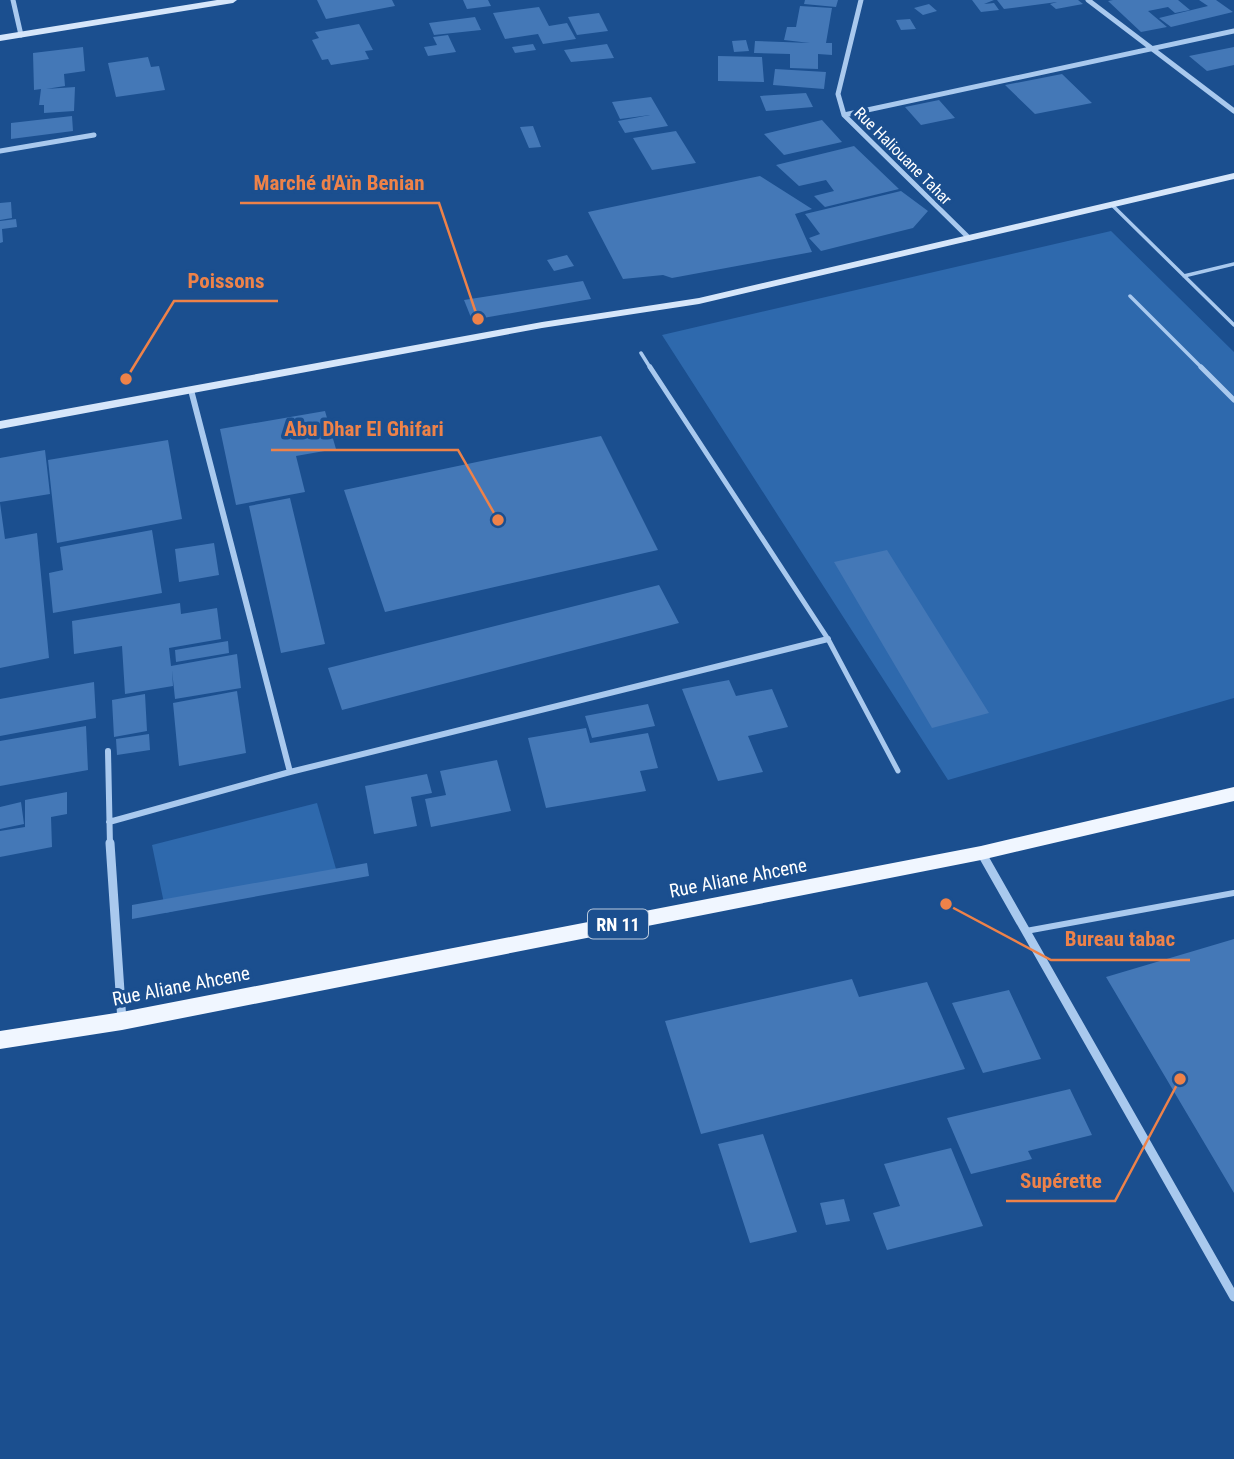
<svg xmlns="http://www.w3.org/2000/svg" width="1234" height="1459" font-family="'Roboto Condensed',sans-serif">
<rect width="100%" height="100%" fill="#1b4f8f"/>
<path fill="#2e69ad" d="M 1111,231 L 1234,352 L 1234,698 L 948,780 L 662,335 Z
M 317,803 L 336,869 L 166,913 L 152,845 Z"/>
<path fill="#4478b7" d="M 317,0 L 392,0 L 395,6 L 326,19 Z
M 463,0 L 488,0 L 491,6 L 467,9 Z
M 805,0 L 838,0 L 836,7 L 804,4 Z
M 972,0 L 994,0 L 984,4 L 994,3 L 999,10 L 981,12 Z
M 997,0 L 1078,0 L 1083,4 L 1056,9 L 1050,4 L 1057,2 L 1004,9 Z
M 1113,0 L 1178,0 L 1190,10 L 1175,13 L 1168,7 L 1148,11 L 1167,27 L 1141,32 L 1108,1 Z
M 1199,0 L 1216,0 L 1233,12 L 1171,27 L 1159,18 L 1208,6 Z
M 929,4 L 937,11 L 923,15 L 914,8 Z
M 800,6 L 832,8 L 826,43 L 832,43 L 832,55 L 818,54 L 818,69 L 790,68 L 790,54 L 754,53 L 755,41 L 810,43 L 784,40 L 787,27 L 796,27 Z
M 539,7 L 549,26 L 567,23 L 576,39 L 543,44 L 538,34 L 505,39 L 493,13 Z
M 599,13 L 608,31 L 577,35 L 568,17 Z
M 475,17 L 481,30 L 434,35 L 429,23 Z
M 910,19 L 916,29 L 901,30 L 896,20 Z
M 359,24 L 373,50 L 365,51 L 369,59 L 331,65 L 328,59 L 322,60 L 312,40 L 319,38 L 315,32 Z
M 448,35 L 456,52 L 428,56 L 424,47 L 437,45 L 433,37 Z
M 746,40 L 749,51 L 734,52 L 732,41 Z
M 533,44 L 536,50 L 515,53 L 512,47 Z
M 607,44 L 614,58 L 571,62 L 564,50 Z
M 83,47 L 85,71 L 64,74 L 65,86 L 46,89 L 75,87 L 74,111 L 44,113 L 44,105 L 39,105 L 41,89 L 34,90 L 33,53 Z
M 1234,47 L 1234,65 L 1207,71 L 1189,56 Z
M 718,56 L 762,57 L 764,82 L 718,81 Z
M 148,57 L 151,67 L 159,66 L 165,90 L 116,97 L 108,63 Z
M 775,69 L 826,72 L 824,89 L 773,85 Z
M 1062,74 L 1092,103 L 1035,114 L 1005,85 Z
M 806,93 L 813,107 L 766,111 L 760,96 Z
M 651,97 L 668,126 L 625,133 L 618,121 L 650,115 L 620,119 L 612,102 Z
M 939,100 L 955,118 L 921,125 L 905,107 Z
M 72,116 L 73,131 L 11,139 L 11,123 Z
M 822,120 L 842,142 L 784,155 L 764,134 Z
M 533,126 L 541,147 L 529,148 L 520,127 Z
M 676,131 L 696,163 L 652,170 L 633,138 Z
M 854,146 L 899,189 L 825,207 L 814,196 L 834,191 L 826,180 L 799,186 L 776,165 Z
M 760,176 L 812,209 L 795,214 L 812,252 L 672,278 L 663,275 L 623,279 L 588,212 Z
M 901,191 L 928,211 L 913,228 L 821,251 L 809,238 L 820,234 L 805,214 Z
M 11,202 L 12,218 L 0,220 L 0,203 Z
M 16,219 L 17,227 L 2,229 L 3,242 L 0,243 L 0,221 Z
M 567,255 L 574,266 L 554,271 L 547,260 Z
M 583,281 L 591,299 L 472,320 L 464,300 Z
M 325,411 L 336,449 L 296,456 L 305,492 L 236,505 L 220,429 Z
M 601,436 L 658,550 L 385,612 L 344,490 Z
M 168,440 L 182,519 L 57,543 L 48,460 Z
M 45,450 L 50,494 L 0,502 L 0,458 Z
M 290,498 L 325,644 L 281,653 L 249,506 Z
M 0,503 L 5,539 L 37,533 L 49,658 L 0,668 Z
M 152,530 L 162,593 L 53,613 L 49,573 L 63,570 L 60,547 Z
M 214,543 L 219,575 L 179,582 L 175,549 Z
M 887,550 L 989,713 L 932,728 L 834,562 Z
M 659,585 L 679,623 L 342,710 L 328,668 Z
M 180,603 L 181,614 L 217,608 L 221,639 L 169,648 L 171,666 L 237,654 L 241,688 L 175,699 L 172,670 L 173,686 L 125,694 L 122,646 L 74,654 L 72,621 Z
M 228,641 L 229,653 L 176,662 L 175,650 Z
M 729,680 L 736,696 L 772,689 L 788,727 L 748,736 L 763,772 L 718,781 L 682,689 Z
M 94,682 L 96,718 L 0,736 L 0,699 Z
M 237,691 L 246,753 L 179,766 L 173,703 Z
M 145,694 L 147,731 L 114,737 L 112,700 Z
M 648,704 L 655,726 L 592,738 L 585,716 Z
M 86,726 L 88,770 L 0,786 L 0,741 Z
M 586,728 L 590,743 L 648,733 L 658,768 L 640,771 L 646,791 L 546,808 L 528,738 Z
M 149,734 L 150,750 L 117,755 L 116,739 Z
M 497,760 L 511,811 L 431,827 L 425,799 L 446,795 L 440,771 Z
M 427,774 L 432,793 L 411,797 L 417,826 L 374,834 L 365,786 Z
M 67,792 L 67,814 L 51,817 L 52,847 L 0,857 L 0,831 L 25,827 L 25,800 Z
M 21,802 L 24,824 L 0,829 L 0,807 Z
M 367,863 L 369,876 L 132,919 L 132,905 Z
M 1234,939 L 1234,1193 L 1106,977 Z
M 852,979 L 859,997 L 927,982 L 965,1069 L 701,1134 L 665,1021 Z
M 1009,990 L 1041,1059 L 983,1073 L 952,1003 Z
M 1070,1089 L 1092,1135 L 1028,1151 L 1032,1159 L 971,1174 L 947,1118 Z
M 763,1134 L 797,1232 L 750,1243 L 718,1144 Z
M 951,1148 L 983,1226 L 887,1250 L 873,1213 L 900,1206 L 884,1164 Z
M 844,1199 L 850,1221 L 826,1225 L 820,1203 Z"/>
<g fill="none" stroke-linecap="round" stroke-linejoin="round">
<path stroke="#a9c9ee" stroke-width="3.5" d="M 1112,205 L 1234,325
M 1184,276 L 1234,264
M 1130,296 L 1203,369
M 641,353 L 651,369"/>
<path stroke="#a9c9ee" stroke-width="5" d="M 650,367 L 828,639 L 898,771
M 1201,367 L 1234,400"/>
<path stroke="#a9c9ee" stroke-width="6" d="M 1026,931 L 1234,893"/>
<path stroke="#a9c9ee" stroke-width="5" d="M 13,0 L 21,35
M 861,0 L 838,94 L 844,115 L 969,238
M 1088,0 L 1234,111
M 844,115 L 1234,31
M 0,151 L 94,135"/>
<path stroke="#a9c9ee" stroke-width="6" d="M 108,751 L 110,845
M 290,772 L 828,639
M 109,822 L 290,772 L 191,390"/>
<path stroke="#a9c9ee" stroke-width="9" d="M 110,843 L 122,1021
M 982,854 L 1234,1297"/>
<path fill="#d6e6fa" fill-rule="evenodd" d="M 217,0 L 237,0 L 233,3 L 0,41 L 0,35 Z
M 1234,173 L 1234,179 L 699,304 L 542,328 L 0,429 L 0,421 L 542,322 L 699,298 Z"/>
<path fill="#f0f6ff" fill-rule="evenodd" d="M 1234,787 L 1234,801 L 981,860 L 122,1030 L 0,1049 L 0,1031 L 122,1012 L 981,846 Z"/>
</g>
<g text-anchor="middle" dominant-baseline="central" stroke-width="7" stroke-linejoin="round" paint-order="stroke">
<g font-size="16" fill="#fff" stroke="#1b4f8f">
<text transform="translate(903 156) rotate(45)">Rue Haliouane Tahar</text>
</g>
<rect fill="#1b4f8f" stroke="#bbcadd" stroke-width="2" x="588" y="909.5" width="60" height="29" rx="5"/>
<g font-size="18" font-weight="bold" fill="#fff">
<text x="618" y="924">RN 11</text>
</g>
<g font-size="19" fill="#fff" stroke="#1b4f8f">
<text transform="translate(738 878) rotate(-11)">Rue Aliane Ahcene</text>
<text transform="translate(181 986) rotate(-11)">Rue Aliane Ahcene</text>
</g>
</g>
<path fill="none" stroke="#ee8249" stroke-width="2.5" d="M478 319L439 203H240M126 379L174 301H278M498 520L458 450H271M946 904L1051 960H1190M1180 1079L1115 1201H1006"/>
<g fill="#ee8249" stroke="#1b4f8f" stroke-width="2.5">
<circle cx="478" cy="319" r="7"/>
<circle cx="126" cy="379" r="7"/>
<circle cx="498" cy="520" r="7"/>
<circle cx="946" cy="904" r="7"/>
<circle cx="1180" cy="1079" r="7"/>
</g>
<g font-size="21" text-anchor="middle" font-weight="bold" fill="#ee8249" stroke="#1b4f8f" stroke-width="7" stroke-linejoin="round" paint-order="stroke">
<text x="339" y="190">Marché d'Aïn Benian</text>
<text x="226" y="288">Poissons</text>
<text x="364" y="436">Abu Dhar El Ghifari</text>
<text x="1120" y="946">Bureau tabac</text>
<text x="1061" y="1188">Supérette</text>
</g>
</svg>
